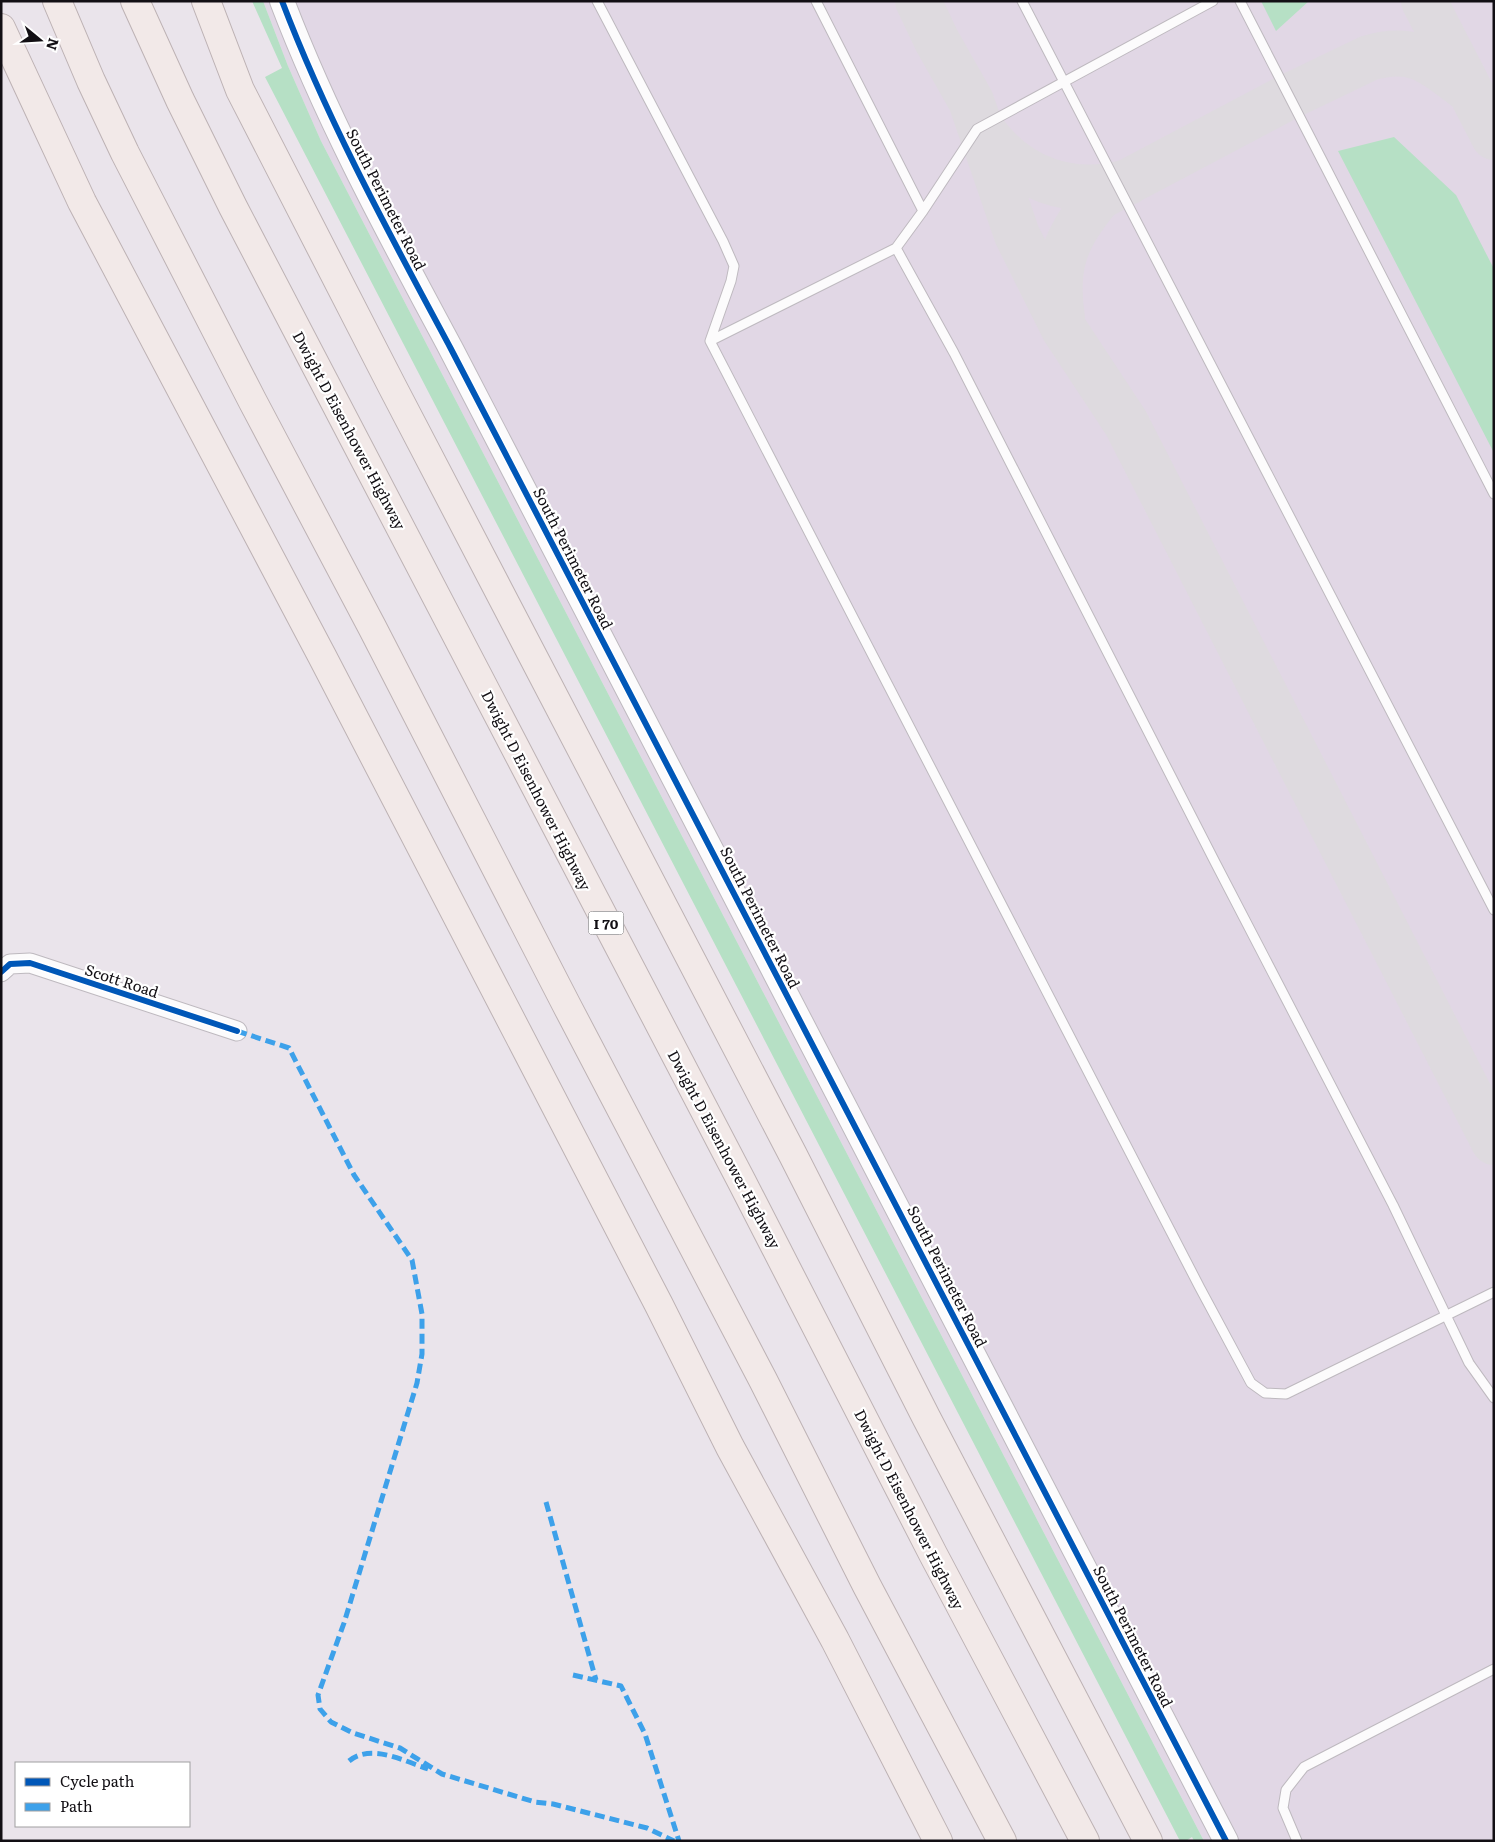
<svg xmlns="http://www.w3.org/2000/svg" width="1495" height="1842" font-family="Literata,serif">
<rect width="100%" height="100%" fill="#eae4eb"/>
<path fill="#e1d7e5" d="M 263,1 L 1494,1 L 1494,1841 L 1204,1841 L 321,141 L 288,66 Z"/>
<path fill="#b6e0c5" d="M 252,1 L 263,1 L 288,66 L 321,141 L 1204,1841 L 1194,1841 L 1192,1837 L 1186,1841 L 1180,1841 L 265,77 L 282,68 Z
M 1261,1 L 1309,1 L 1276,31 Z
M 1394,137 L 1456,195 L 1494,269 L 1494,453 L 1338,151 Z"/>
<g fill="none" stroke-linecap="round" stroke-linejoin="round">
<path stroke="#dedadf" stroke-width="46" d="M 918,1 L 937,41 L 971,101 L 1017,235 L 1064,329 L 1126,423 L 1494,1142
M 1424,1 L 1494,137
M 983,131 C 1018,179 1070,198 1128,182
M 1062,318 C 1054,266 1065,237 1099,197 L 1290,96 L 1369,58 C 1417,44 1434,64 1470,91"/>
<g stroke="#beb9bf" stroke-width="11">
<path id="service" d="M 597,1 L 723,241 L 734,266 L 731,281 L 710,341 L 1200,1288 L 1251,1383 L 1265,1393 L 1286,1394 L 1494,1292
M 816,1 L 923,211
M 1022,1 L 1494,910
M 1240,1 L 1494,494
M 896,248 L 954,353 L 1216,864 L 1393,1205 L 1469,1363 L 1494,1398
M 710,341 L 896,248 L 923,211 L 977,129 L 1213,1
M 1297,1841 L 1283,1808 L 1286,1790 L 1304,1767 L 1494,1669"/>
</g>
<g stroke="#beb9bf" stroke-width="21">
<path id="minor" d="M 1,972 L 10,964 L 30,963 L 237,1031"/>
</g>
<g stroke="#beb9bf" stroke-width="26">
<path id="tertiary" d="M 282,1 C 328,122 390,235 451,349 L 1226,1841"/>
</g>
<g stroke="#bdb2b4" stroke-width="30">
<path id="motorway" d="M 57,1 L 91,81 L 125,153 L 252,400 L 372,627 L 566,1004 L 763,1380 L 867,1586 L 1002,1841
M 135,1 L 180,100 L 233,207 L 742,1182 L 933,1554 L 1085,1841
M 206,1 L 240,90 L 392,386 L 793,1155 L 926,1417 L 1148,1841
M 1,28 L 82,202 L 322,656 L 659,1305 L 730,1447 L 835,1640 L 938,1841"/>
</g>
<use href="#service" stroke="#fcfbfc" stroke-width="9"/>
<use href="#minor" stroke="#fcfbfc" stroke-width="19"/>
<use href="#tertiary" stroke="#fcfbfc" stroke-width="24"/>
<use href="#motorway" stroke="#f2e9e8" stroke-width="28"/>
<path stroke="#3da1ea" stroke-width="5" stroke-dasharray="10 5" stroke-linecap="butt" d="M 237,1031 L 289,1048 L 354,1175 L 412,1260 L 422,1314 L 422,1354 L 417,1383 L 344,1623 L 318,1695 L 320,1709 L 331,1722 L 353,1733 L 400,1748 L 442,1774 L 535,1802 L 553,1804 L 647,1828 L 674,1841
M 546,1502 L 596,1680
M 573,1675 L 621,1686 L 645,1734 L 679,1841
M 349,1761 C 371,1743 404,1761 428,1769"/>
<g stroke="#fff" stroke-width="9">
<path id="cycleway" d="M 282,1 C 328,122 390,235 451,349 L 1226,1841
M 1,972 L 10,964 L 30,963 L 237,1031"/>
</g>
<use href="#cycleway" stroke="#0057b8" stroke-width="6"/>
</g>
<g text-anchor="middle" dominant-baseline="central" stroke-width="4.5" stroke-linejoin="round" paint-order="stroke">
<rect fill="#fff" stroke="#59575a" stroke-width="1" x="588.5" y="911.5" width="35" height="23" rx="4"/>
<g font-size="14" font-weight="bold" fill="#120f14">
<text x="606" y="923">I 70</text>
</g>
<g font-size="15" fill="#120f14" stroke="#fff">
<text transform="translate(387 199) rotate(63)">South Perimeter Road</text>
<text transform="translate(350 430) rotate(62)">Dwight D Eisenhower Highway</text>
<text transform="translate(574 558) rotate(63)">South Perimeter Road</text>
<text transform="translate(537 790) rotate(63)">Dwight D Eisenhower Highway</text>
<text transform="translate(761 917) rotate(63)">South Perimeter Road</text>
<text transform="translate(122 980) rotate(18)">Scott Road</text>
<text transform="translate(725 1149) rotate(62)">Dwight D Eisenhower Highway</text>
<text transform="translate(948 1276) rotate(63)">South Perimeter Road</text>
<text transform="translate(910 1509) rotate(63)">Dwight D Eisenhower Highway</text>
<text transform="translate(1134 1636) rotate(63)">South Perimeter Road</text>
</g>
</g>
<rect width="1495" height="1842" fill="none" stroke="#120f14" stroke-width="5"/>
<rect x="15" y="1762" width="175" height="65" fill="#ffffff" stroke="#a09fa1"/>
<rect x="25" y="1778" width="25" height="8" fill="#0057b8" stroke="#a09fa1"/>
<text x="60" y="1787" font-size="15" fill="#120f14">Cycle path</text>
<rect x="25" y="1803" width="25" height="8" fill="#3da1ea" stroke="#a09fa1"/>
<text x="60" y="1812" font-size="15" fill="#120f14">Path</text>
<g transform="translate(40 40) rotate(108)" stroke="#ffffff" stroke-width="4" paint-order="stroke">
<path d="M0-4L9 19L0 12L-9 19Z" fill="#120f14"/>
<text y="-8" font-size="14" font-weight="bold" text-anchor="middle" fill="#120f14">N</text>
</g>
</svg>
